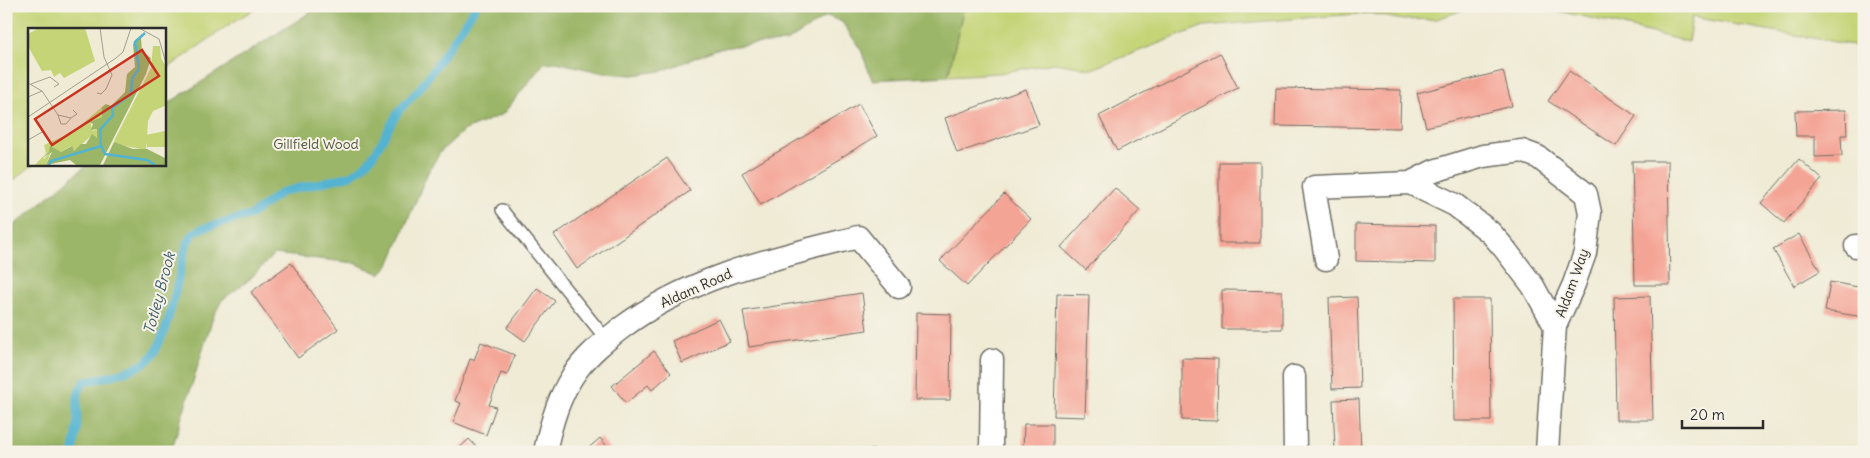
<svg xmlns="http://www.w3.org/2000/svg" width="1870" height="458" font-family="Delius,sans-serif">
<rect width="100%" height="100%" fill="#f7f3e8"/>
<filter id="ink" filterUnits="userSpaceOnUse"><feTurbulence type="fractalNoise" baseFrequency=".02" numOctaves="2"/><feDisplacementMap in="SourceGraphic" scale="10" xChannelSelector="R" yChannelSelector="G"/><feConvolveMatrix kernelMatrix="1 2 1 2 8 2 1 2 1" color-interpolation-filters="sRGB"/></filter>
<filter id="wash" filterUnits="userSpaceOnUse"><feTurbulence type="fractalNoise" baseFrequency=".0096" numOctaves="4" result="noise"/><feDisplacementMap in="SourceGraphic" scale="20" xChannelSelector="R" yChannelSelector="G"/><feGaussianBlur stdDeviation="1.12" result="paint"/><feColorMatrix in="noise" values="0 0 0 0 0 0 0 0 0 0 0 0 0 0 0 0 0 1.4 0 .05"/><feComposite in="paint" operator="in"/></filter>
<g filter="url(#wash)">
<rect width="100%" height="100%" fill="#efebd5"/>
<path fill="#c4d476" stroke="#788050" d="M 6,6 L 259,6 L 227,26 L 164,71 L 164,29 L 29,29 L 29,164 L 34,164 L 6,186 Z
M 964,6 L 1474,6 L 1437,19 L 1403,20 L 1369,13 L 1204,26 L 1092,69 L 1054,63 L 999,73 L 948,76 Z
M 1536,6 L 1864,6 L 1864,47 L 1692,17 L 1688,42 L 1604,21 Z"/>
<path fill="#9bb667" stroke="#637049" d="M 320,6 L 964,6 L 948,76 L 872,80 L 861,50 L 842,22 L 827,16 L 786,42 L 749,44 L 717,49 L 662,71 L 633,75 L 604,73 L 556,62 L 544,63 L 503,114 L 463,131 L 441,151 L 428,172 L 389,265 L 380,274 L 355,263 L 274,254 L 249,280 L 222,300 L 213,317 L 171,452 L 8,452 L 12,440 L 6,398 L 6,232 L 88,164 L 164,164 L 164,106 Z"/>
<g fill="none" stroke-linecap="round" stroke-linejoin="round">
<path stroke="#52b3d1" stroke-width="8" d="M 73,452 C 75,444 76,436 77,428 C 79,412 73,396 84,382 C 99,379 134,371 146,362 C 167,347 178,277 185,250 L 188,241 L 195,232 L 203,228 L 251,215 L 282,192 L 349,176 C 376,164 383,134 399,111 C 406,102 415,95 422,85 C 441,60 458,33 476,6"/>
</g>
<g id="blocks">
<path fill="#f4a495" d="M 1220,53 L 1238,88 L 1117,151 L 1099,116 Z
M 1503,71 L 1512,106 L 1426,127 L 1417,93 Z
M 1569,71 L 1636,116 L 1616,146 L 1548,101 Z
M 1276,88 L 1401,90 L 1400,128 L 1275,126 Z
M 1026,89 L 1039,125 L 957,153 L 945,118 Z
M 859,104 L 877,136 L 761,205 L 742,173 Z
M 1846,110 L 1847,135 L 1841,135 L 1842,156 L 1815,157 L 1815,136 L 1796,136 L 1795,111 Z
M 667,158 L 690,191 L 577,269 L 554,235 Z
M 1799,159 L 1822,179 L 1784,223 L 1761,203 Z
M 1632,161 L 1668,161 L 1670,285 L 1635,285 Z
M 1219,162 L 1260,162 L 1260,243 L 1219,243 Z
M 1115,188 L 1140,210 L 1086,270 L 1061,247 Z
M 1004,194 L 1031,219 L 967,286 L 940,261 Z
M 1356,224 L 1435,226 L 1435,263 L 1356,261 Z
M 1799,234 L 1820,271 L 1794,286 L 1773,249 Z
M 291,263 L 338,329 L 298,358 L 251,292 Z
M 1830,282 L 1864,288 L 1864,317 L 1825,311 Z
M 537,288 L 555,301 L 525,341 L 507,328 Z
M 1222,290 L 1282,291 L 1282,329 L 1222,329 Z
M 862,293 L 867,330 L 749,347 L 743,311 Z
M 1057,294 L 1089,295 L 1085,417 L 1054,416 Z
M 1650,296 L 1653,420 L 1616,420 L 1614,297 Z
M 1357,297 L 1360,388 L 1332,389 L 1329,298 Z
M 1453,299 L 1490,299 L 1491,421 L 1454,421 Z
M 916,313 L 951,314 L 950,400 L 915,400 Z
M 719,319 L 730,341 L 682,363 L 672,341 Z
M 481,342 L 515,355 L 507,375 L 501,373 L 489,405 L 496,407 L 486,435 L 453,422 L 461,403 L 455,401 L 470,359 L 474,360 Z
M 654,351 L 671,373 L 652,390 L 648,385 L 626,403 L 612,386 Z
M 1182,358 L 1218,359 L 1217,421 L 1182,420 Z
M 1359,399 L 1361,452 L 1335,452 L 1333,400 Z
M 1024,424 L 1053,424 L 1053,452 L 1023,452 Z
M 600,438 L 612,452 L 584,452 Z
M 469,439 L 481,452 L 455,452 Z
M 928,449 L 928,452 L 785,452 L 785,450 Z"/>
</g>
</g>
<g filter="url(#ink)">
<use href="#blocks" fill-opacity="0" stroke="#706e66" stroke-width="1"/>
<g fill="none" stroke-linecap="round" stroke-linejoin="round">
<g stroke="#706e66" stroke-width="14">
<path id="lane" d="M 502,210 L 606,339"/>
</g>
<g stroke="#706e66" stroke-width="25">
<path id="street" d="M 1410,183 L 1434,171 L 1483,156 L 1522,151 L 1538,157 L 1586,194 L 1590,213 L 1585,253 L 1574,284 L 1555,326
M 1856,246 L 1864,246
M 1326,259 L 1314,187 L 1410,183 L 1455,205 L 1490,232 L 1504,248 L 1533,286 L 1555,326 L 1547,452
M 1294,377 L 1295,452
M 545,452 C 550,427 558,399 572,377 C 584,358 602,343 620,329 C 690,276 775,258 858,237 L 899,287
M 991,452 L 992,360"/>
</g>
<use href="#lane" stroke="#fff" stroke-width="11"/>
<use href="#street" stroke="#fff" stroke-width="22"/>
</g>
</g>
<g text-anchor="middle" dominant-baseline="central" stroke-width="4" stroke-linejoin="round" paint-order="stroke">
<g font-size="14" fill="#51553e" stroke="#f7f3e8">
<text x="316" y="144">Gillfield Wood</text>
</g>
<g font-size="14" fill="#2b2b2b" stroke="#f7f3e8">
<text transform="translate(1572 283) rotate(-70)">Aldam Way</text>
<text transform="translate(696 288) rotate(-24)">Aldam Road</text>
</g>
<g font-size="15" font-style="italic" fill="#395b65" stroke="#f7f3e8">
<text transform="translate(159 293) rotate(-75)">Totley Brook</text>
</g>
</g>
<g transform="translate(28 28)">
<rect width="138" height="138" fill="#efebd5"/>
<path d="M 11,0 L 57,0 L 67,33 L 36,50 L 32,45 L 26,49 L 23,42 L 14,43 L 0,18 L 0,6 ZM 125,18 L 132,18 L 133,30 L 137,37 L 137,78 L 125,83 L 120,93 L 118,122 L 87,116 L 86,113 L 123,40 ZM 74,79 L 74,89 L 62,94 L 65,103 L 69,101 L 70,111 L 63,108 L 46,123 L 43,118 L 33,124 L 27,122 L 21,124 L 15,128 L 16,131 L 23,123 L 18,137 L 7,137 L 18,125 L 16,117 L 45,104 ZM 137,103 L 137,119 L 119,119 L 118,107 Z" fill="#c4d476"/>
<path d="M 113,10 L 114,23 L 123,30 L 118,46 L 72,137 L 48,137 L 42,132 L 18,137 L 24,124 L 14,130 L 21,124 L 22,118 L 33,124 L 44,118 L 46,123 L 53,116 L 58,116 L 64,106 L 69,110 L 69,101 L 63,102 L 65,96 L 61,94 L 74,89 L 74,79 L 78,76 L 83,78 L 97,64 L 99,46 L 107,39 L 105,16 L 108,11 ZM 86,114 L 105,121 L 119,121 L 137,130 L 137,137 L 75,137 Z" fill="#9bb667"/>
<path fill="none" stroke="#52b3d1" stroke-width="2.5" d="M 73,118 L 77,126 L 119,132 L 127,137M 21,137 L 23,133 L 73,118 L 72,102 L 85,87 L 84,80 L 103,66 L 104,51 L 111,41 L 107,14 L 117,5"/>
<path fill="none" stroke="#a19e91" stroke-width="1" d="M 111,0 L 131,11 L 138,35M 0,55 L 14,63 L 30,87 L 43,90 L 49,86 L 45,82M 3,56 L 22,49 L 31,56 L 26,59M 69,65 L 73,66 L 78,61 L 84,47 L 76,29 L 72,0M 0,69 L 14,63M 30,87 L 33,96 L 38,96 L 43,90M 0,89 L 88,30 L 95,24 L 103,0M 0,112 L 16,103"/>
<path fill="#c8321e" fill-opacity="0.15" stroke="#c8321e" stroke-width="2.5" d="M 114,22 L 131,48 L 24,117 L 7,91 Z"/>
<rect width="138" height="138" fill="none" stroke="#2b2b2b" stroke-width="2.5"/>
</g>
<rect width="1870" height="458" fill="none" stroke="#f7f3e8" stroke-width="25"/>
<path d="M1682 420v8h81v-8" fill="none" stroke="#2b2b2b" stroke-width="2.5"/>
<text x="1690" y="420" font-size="15" fill="#2b2b2b" stroke="#f7f3e8" stroke-width="4" paint-order="stroke">20 m</text>
</svg>
